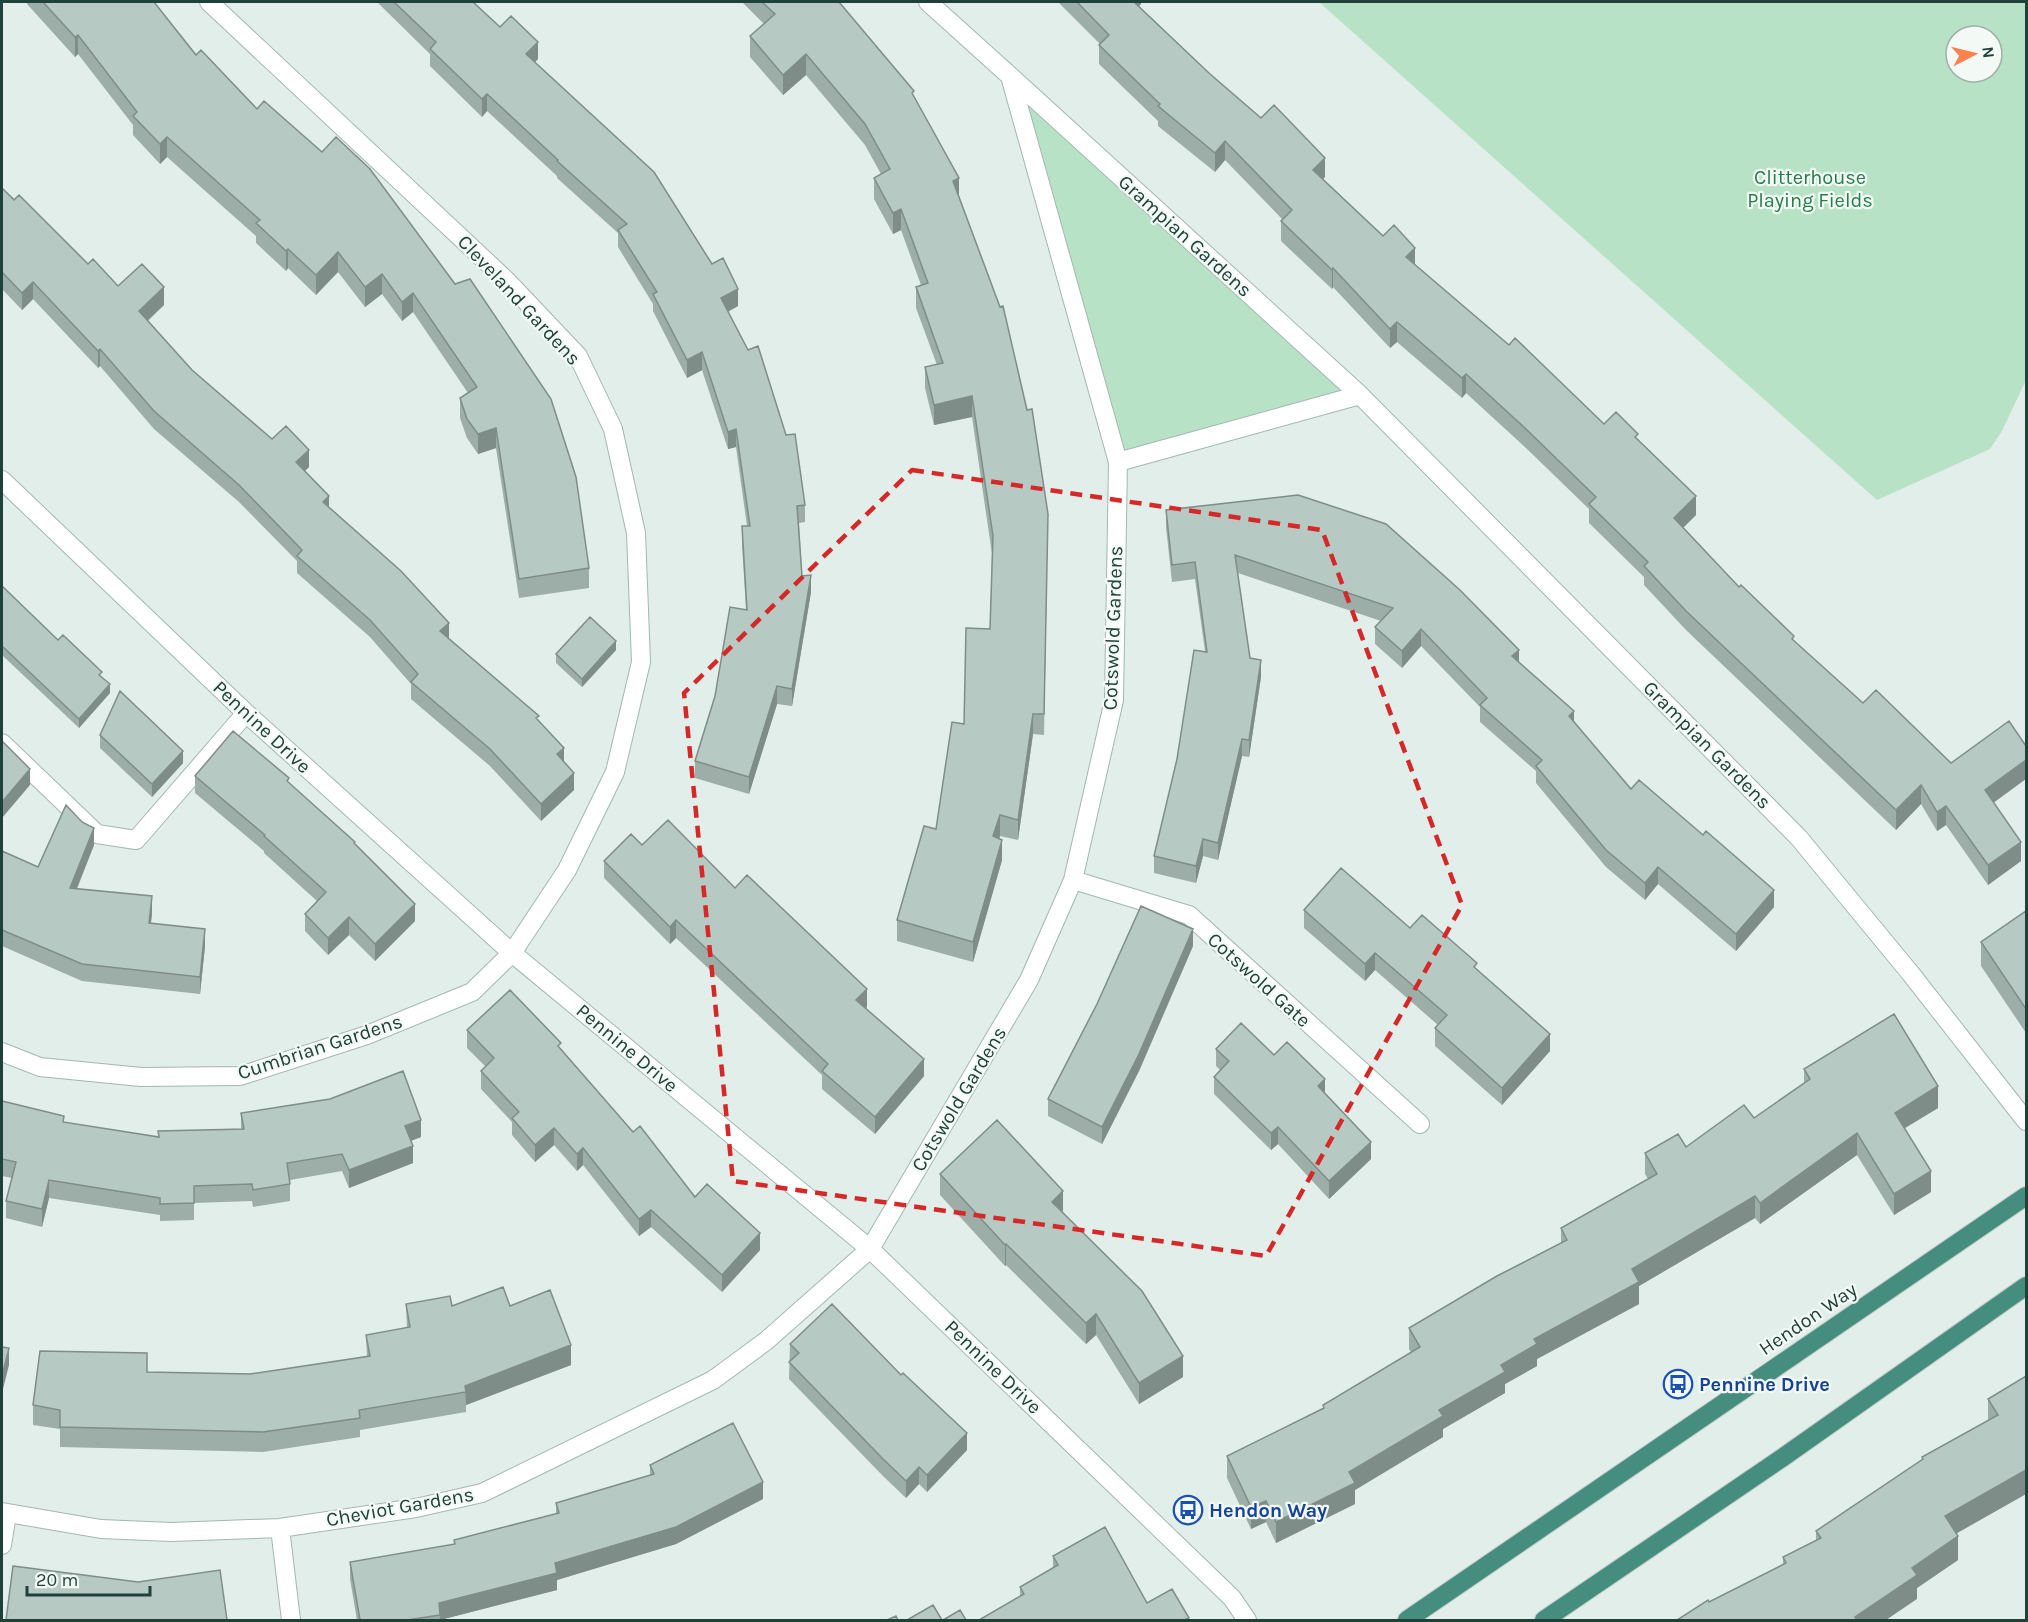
<svg xmlns="http://www.w3.org/2000/svg" width="2028" height="1622" font-family="Karla,sans-serif">
<rect width="100%" height="100%" fill="#e1eee9"/>
<path fill="#b8e2c5" fill-rule="evenodd" d="M 1319,2 L 2026,2 L 2026,380 L 2002,431 L 1990,449 L 1877,500 ZM 1956,36 L 1992,36 L 1992,72 L 1956,72 Z
M 1010,76 L 1360,395 L 1118,462 Z"/>
<g fill="none" stroke-linecap="round" stroke-linejoin="round">
<g stroke="#a3b7b1" stroke-width="20">
<path id="minor" d="M 1010,76 L 1360,395 L 1799,838 L 1911,974 L 2026,1121
M 1118,462 L 1360,395
M 2,480 L 246,713 L 512,953 L 870,1249 L 1232,1598 L 1247,1620
M 2,743 L 97,834 L 136,840 L 246,713
M 1073,880 L 1189,915 L 1420,1124
M 2,1052 L 40,1067 L 141,1077 L 240,1076 L 367,1035 L 472,992 L 512,953 L 567,870 L 615,772 L 641,662 L 636,533 L 613,429 L 578,356 L 506,280 L 209,2
M 2,1512 L 101,1529 L 171,1532 L 280,1528 L 416,1508 L 482,1493 L 713,1380 L 766,1341 L 870,1249 L 1029,980 L 1073,880 L 1114,700 L 1118,462 L 1010,76 L 928,2
M 280,1528 L 291,1620
M 2,1545 L 7,1514"/>
</g>
<g stroke="#c0cac8" stroke-width="20">
<path id="trunk" d="M 1407,1620 L 2026,1196
M 1544,1620 L 1782,1458 L 2026,1286"/>
</g>
<use href="#minor" stroke="#fff" stroke-width="18"/>
<use href="#trunk" stroke="#448d7f" stroke-width="18"/>
</g>
<path fill="#9dada7" d="M 27,2 L 154,2 L 196,55 L 257,109 L 322,152 L 336,137 L 589,568 L 589,588 L 519,598 L 496,448 L 478,454 L 467,438 L 460,418 L 460,398 L 468,393 L 413,312 L 402,321 L 382,294 L 365,307 L 338,272 L 316,295 L 288,268 L 286,271 L 256,243 L 256,236 L 167,157 L 160,164 L 133,135 L 133,125 L 78,54 L 75,57 L 27,4 Z
M 377,2 L 473,2 L 500,27 L 538,59 L 535,62 L 738,306 L 728,312 L 805,505 L 805,522 L 799,523 L 802,576 L 811,592 L 792,706 L 777,704 L 749,794 L 695,778 L 695,761 L 746,610 L 742,544 L 742,526 L 747,526 L 736,447 L 728,449 L 702,370 L 687,378 L 653,311 L 653,304 L 618,247 L 618,233 L 557,178 L 557,176 L 487,111 L 482,117 L 430,66 L 430,54 Z
M 742,2 L 839,2 L 914,98 L 959,197 L 1048,514 L 1044,735 L 1033,734 L 1018,840 L 1000,836 L 999,838 L 1002,860 L 973,962 L 897,941 L 897,920 L 936,829 L 990,629 L 992,554 L 972,417 L 934,425 L 925,388 L 925,367 L 937,365 L 916,308 L 916,287 L 921,285 L 901,230 L 893,234 L 874,199 L 874,178 L 881,174 L 865,145 L 806,75 L 783,95 L 750,57 L 750,36 L 764,24 Z
M 1058,2 L 1141,2 L 1141,4 L 1139,6 L 1210,74 L 1325,177 L 1323,179 L 1415,265 L 1509,345 L 1604,424 L 1638,439 L 1696,515 L 1683,527 L 1739,587 L 1794,641 L 1863,703 L 1951,763 L 1994,803 L 2021,861 L 1988,885 L 1946,825 L 1937,831 L 1921,804 L 1896,830 L 1686,630 L 1644,585 L 1644,577 L 1589,523 L 1589,509 L 1527,449 L 1466,393 L 1462,398 L 1397,342 L 1390,348 L 1333,287 L 1332,289 L 1281,241 L 1281,221 L 1283,220 L 1225,160 L 1215,172 L 1158,126 L 1158,121 L 1099,64 L 1099,45 L 1100,44 Z
M 2,188 L 88,264 L 118,286 L 164,305 L 148,321 L 192,370 L 272,439 L 309,467 L 305,471 L 329,507 L 449,639 L 539,721 L 564,761 L 574,790 L 541,821 L 490,766 L 411,699 L 411,684 L 370,637 L 297,573 L 297,561 L 239,502 L 154,429 L 100,366 L 98,368 L 33,299 L 22,310 L 2,289 Z
M 1166,510 L 1519,662 L 1574,722 L 1631,789 L 1774,907 L 1736,951 L 1658,884 L 1645,900 L 1606,867 L 1536,783 L 1536,771 L 1480,722 L 1480,707 L 1421,646 L 1402,668 L 1375,644 L 1375,627 L 1381,621 L 1238,573 L 1250,658 L 1261,677 L 1249,757 L 1242,756 L 1218,860 L 1203,856 L 1196,883 L 1154,873 L 1154,856 L 1205,651 L 1195,579 L 1172,582 L 1166,527 Z
M 2,586 L 58,640 L 102,678 L 110,693 L 79,728 L 2,655 Z
M 616,650 L 582,687 L 556,663 L 556,654 Z
M 100,735 L 183,763 L 152,797 L 100,748 Z
M 195,776 L 289,783 L 355,844 L 415,921 L 375,961 L 349,935 L 328,955 L 305,931 L 305,914 L 317,901 L 264,853 L 264,851 L 195,793 Z
M 94,845 L 77,889 L 152,913 L 151,923 L 205,946 L 200,994 L 82,981 L 2,946 L 2,851 L 38,867 Z
M 642,845 L 735,888 L 867,1007 L 866,1008 L 924,1076 L 875,1134 L 822,1089 L 822,1075 L 676,938 L 670,944 L 604,878 L 604,861 Z
M 1304,910 L 1410,928 L 1477,970 L 1550,1051 L 1502,1105 L 1435,1046 L 1435,1028 L 1438,1025 L 1375,970 L 1365,981 L 1304,928 Z
M 2026,911 L 2026,1033 L 1981,966 L 1981,942 Z
M 1193,946 L 1139,1071 L 1102,1144 L 1048,1116 L 1048,1099 Z
M 467,1030 L 561,1049 L 633,1132 L 695,1197 L 760,1250 L 722,1292 L 651,1227 L 639,1236 L 583,1165 L 577,1171 L 554,1145 L 535,1162 L 512,1135 L 512,1122 L 481,1089 L 481,1071 L 486,1067 L 467,1048 Z
M 1216,1049 L 1274,1055 L 1325,1092 L 1371,1159 L 1329,1199 L 1278,1144 L 1271,1150 L 1214,1094 L 1214,1077 L 1220,1070 L 1216,1066 Z
M 1804,1069 L 1938,1108 L 1905,1128 L 1931,1192 L 1894,1215 L 1857,1155 L 1760,1224 L 1755,1218 L 1639,1286 L 1639,1304 L 1537,1359 L 1537,1366 L 1505,1384 L 1505,1393 L 1443,1429 L 1443,1437 L 1355,1490 L 1355,1504 L 1276,1543 L 1266,1522 L 1251,1529 L 1227,1478 L 1227,1456 L 1323,1409 L 1323,1405 L 1411,1352 L 1409,1349 L 1409,1328 L 1561,1243 L 1561,1228 L 1648,1179 L 1645,1174 L 1645,1153 L 1686,1147 L 1754,1118 L 1804,1083 Z
M 2,1101 L 64,1123 L 158,1137 L 241,1129 L 241,1113 L 421,1137 L 411,1141 L 413,1163 L 349,1188 L 342,1171 L 290,1180 L 290,1201 L 253,1207 L 252,1201 L 194,1203 L 194,1220 L 160,1221 L 160,1215 L 49,1198 L 42,1227 L 6,1218 L 6,1201 L 12,1178 L 2,1176 Z
M 940,1174 L 1063,1212 L 1183,1377 L 1139,1404 L 1096,1335 L 1086,1344 L 1006,1265 L 1005,1266 L 940,1195 Z
M 406,1304 L 452,1306 L 510,1306 L 571,1365 L 466,1405 L 466,1412 L 360,1430 L 360,1437 L 263,1452 L 60,1447 L 60,1429 L 33,1425 L 33,1405 L 147,1372 L 250,1374 L 367,1357 L 366,1335 L 407,1328 Z
M 790,1344 L 967,1450 L 927,1492 L 919,1484 L 906,1498 L 883,1476 L 789,1379 Z
M 2026,1376 L 2026,1494 L 1956,1533 L 1958,1560 L 1917,1588 L 1917,1599 L 1709,1602 L 1783,1565 L 1783,1557 L 1816,1540 L 1816,1531 L 1922,1460 L 1922,1457 L 1988,1420 L 1988,1399 Z
M 650,1465 L 763,1499 L 676,1544 L 557,1580 L 557,1590 L 440,1620 L 357,1620 L 350,1579 L 350,1562 L 454,1544 L 454,1540 L 556,1514 L 556,1503 L 650,1475 Z
M 1053,1556 L 1147,1603 L 1189,1620 L 1020,1597 L 1020,1587 L 1053,1568 Z"/>
<path fill="#7f8d88" d="M 1129,2 L 1141,2 L 1141,4 L 1129,16 Z
M 78,35 L 78,54 L 75,57 L 75,37 Z
M 538,42 L 538,59 L 526,71 L 526,54 Z
M 806,54 L 806,75 L 783,95 L 783,75 Z
M 487,94 L 487,111 L 482,117 L 482,99 Z
M 167,137 L 167,157 L 160,164 L 160,144 Z
M 1225,141 L 1225,160 L 1215,172 L 1215,153 Z
M 1325,158 L 1325,177 L 1313,189 L 1313,170 Z
M 959,178 L 959,198 L 953,181 Z
M 901,209 L 901,230 L 893,234 L 893,213 Z
M 1415,248 L 1415,268 L 1406,257 Z
M 288,249 L 288,268 L 286,271 L 286,251 Z
M 338,252 L 338,272 L 316,295 L 316,275 Z
M 1333,268 L 1333,287 L 1332,289 L 1332,270 Z
M 382,274 L 382,294 L 365,307 L 365,287 Z
M 33,282 L 33,299 L 22,310 L 22,293 Z
M 164,287 L 164,305 L 139,328 L 139,311 Z
M 738,289 L 738,306 L 721,315 L 721,298 Z
M 413,293 L 413,312 L 402,321 L 402,302 Z
M 1397,322 L 1397,342 L 1390,348 L 1390,329 Z
M 100,349 L 100,366 L 98,368 L 98,351 Z
M 702,352 L 702,370 L 687,378 L 687,360 Z
M 1466,374 L 1466,393 L 1462,398 L 1462,378 Z
M 972,396 L 972,417 L 934,425 L 934,405 Z
M 496,428 L 496,448 L 478,454 L 478,434 Z
M 736,429 L 736,447 L 728,449 L 728,432 Z
M 309,450 L 309,467 L 296,479 L 296,462 Z
M 329,496 L 329,513 L 323,502 Z
M 1696,496 L 1696,515 L 1674,537 L 1674,518 Z
M 811,575 L 811,592 L 792,706 L 792,689 Z
M 449,623 L 449,640 L 440,631 Z
M 1421,629 L 1421,646 L 1402,668 L 1402,651 Z
M 616,641 L 616,650 L 582,687 L 582,679 Z
M 1519,650 L 1519,667 L 1512,656 Z
M 1261,660 L 1261,677 L 1249,757 L 1249,740 Z
M 110,684 L 110,693 L 79,728 L 79,719 Z
M 777,686 L 777,704 L 749,794 L 749,777 Z
M 1574,711 L 1574,727 L 1569,716 Z
M 1033,714 L 1033,734 L 1018,840 L 1018,820 Z
M 1242,739 L 1242,756 L 1218,860 L 1218,843 Z
M 564,748 L 564,766 L 557,754 Z
M 183,751 L 183,763 L 152,797 L 152,784 Z
M 2026,760 L 2026,779 L 1985,809 L 1985,790 Z
M 30,769 L 30,785 L 2,818 L 2,802 Z
M 574,773 L 574,790 L 541,821 L 541,804 Z
M 1921,785 L 1921,804 L 1896,830 L 1896,810 Z
M 1946,806 L 1946,825 L 1937,831 L 1937,812 Z
M 1000,815 L 1000,836 L 993,856 L 993,836 Z
M 94,828 L 94,845 L 70,905 L 70,888 Z
M 1203,839 L 1203,856 L 1196,883 L 1196,866 Z
M 1002,840 L 1002,860 L 973,962 L 973,942 Z
M 2021,842 L 2021,861 L 1988,885 L 1988,865 Z
M 1658,867 L 1658,884 L 1645,900 L 1645,883 Z
M 1774,890 L 1774,907 L 1736,951 L 1736,934 Z
M 152,896 L 152,913 L 149,940 L 149,923 Z
M 415,904 L 415,921 L 375,961 L 375,944 Z
M 349,917 L 349,935 L 328,955 L 328,938 Z
M 676,920 L 676,938 L 670,944 L 670,927 Z
M 205,929 L 205,946 L 200,994 L 200,977 Z
M 1193,929 L 1193,946 L 1139,1071 L 1102,1144 L 1102,1127 Z
M 1375,953 L 1375,970 L 1365,981 L 1365,964 Z
M 867,989 L 867,1007 L 856,1018 L 856,1000 Z
M 1550,1034 L 1550,1051 L 1502,1105 L 1502,1088 Z
M 924,1059 L 924,1076 L 875,1134 L 875,1117 Z
M 1325,1079 L 1325,1096 L 1318,1086 Z
M 1938,1086 L 1938,1108 L 1895,1134 L 1895,1113 Z
M 421,1120 L 421,1137 L 405,1143 L 405,1126 Z
M 1278,1127 L 1278,1144 L 1271,1150 L 1271,1133 Z
M 554,1128 L 554,1145 L 535,1162 L 535,1145 Z
M 1857,1133 L 1857,1155 L 1760,1224 L 1760,1203 Z
M 1371,1142 L 1371,1159 L 1329,1199 L 1329,1181 Z
M 413,1146 L 413,1163 L 349,1188 L 349,1170 Z
M 583,1148 L 583,1165 L 577,1171 L 577,1154 Z
M 1931,1171 L 1931,1192 L 1894,1215 L 1894,1194 Z
M 49,1180 L 49,1198 L 42,1227 L 42,1209 Z
M 1063,1191 L 1063,1212 L 1052,1202 Z
M 1755,1196 L 1755,1218 L 1639,1286 L 1639,1304 L 1537,1359 L 1537,1366 L 1505,1384 L 1505,1393 L 1443,1429 L 1443,1437 L 1355,1490 L 1355,1504 L 1276,1543 L 1276,1522 L 1439,1410 L 1501,1365 L 1534,1339 L 1632,1269 Z
M 651,1210 L 651,1227 L 639,1236 L 639,1219 Z
M 760,1233 L 760,1250 L 722,1292 L 722,1275 Z
M 1006,1244 L 1006,1265 L 1005,1266 L 1005,1245 Z
M 1096,1314 L 1096,1335 L 1086,1344 L 1086,1323 Z
M 571,1345 L 571,1365 L 466,1405 L 465,1386 Z
M 9,1348 L 9,1365 L 2,1393 L 2,1376 Z
M 1183,1356 L 1183,1377 L 1139,1404 L 1139,1383 Z
M 967,1433 L 967,1450 L 927,1492 L 927,1475 Z
M 919,1467 L 919,1484 L 906,1498 L 906,1481 Z
M 2026,1470 L 2026,1494 L 1945,1540 L 1945,1516 Z
M 763,1482 L 763,1499 L 676,1544 L 557,1580 L 557,1590 L 440,1620 L 439,1603 L 555,1563 Z
M 1266,1501 L 1266,1522 L 1251,1529 L 1251,1507 Z
M 1958,1536 L 1958,1560 L 1917,1588 L 1917,1599 L 1886,1620 L 1855,1620 L 1855,1617 L 1912,1568 Z"/>
<path fill="#b6c9c2" stroke="#7f8d88" stroke-width="1.5" d="M 43,2 L 154,2 L 196,55 L 201,50 L 257,109 L 264,101 L 322,152 L 336,137 L 370,169 L 455,284 L 470,279 L 551,399 L 576,477 L 589,568 L 519,579 L 496,428 L 478,434 L 467,419 L 460,398 L 477,387 L 413,293 L 402,302 L 382,274 L 365,287 L 338,252 L 316,275 L 288,249 L 286,251 L 256,223 L 260,220 L 167,137 L 160,144 L 133,116 L 137,112 L 78,35 L 75,37 Z
M 394,2 L 473,2 L 500,27 L 511,16 L 538,42 L 526,54 L 654,172 L 712,264 L 723,258 L 738,289 L 721,298 L 748,350 L 758,346 L 786,435 L 795,434 L 805,505 L 797,506 L 802,576 L 811,575 L 792,689 L 777,686 L 749,777 L 695,761 L 715,696 L 730,607 L 747,610 L 742,526 L 750,526 L 736,429 L 728,432 L 702,352 L 687,360 L 653,294 L 657,292 L 618,230 L 627,224 L 557,161 L 558,160 L 487,94 L 482,99 L 430,49 L 436,42 Z
M 762,2 L 839,2 L 914,91 L 912,93 L 959,178 L 953,181 L 1000,307 L 1003,306 L 1027,410 L 1032,409 L 1048,514 L 1044,714 L 1033,714 L 1018,820 L 1000,815 L 993,836 L 1002,840 L 973,942 L 897,920 L 924,826 L 936,829 L 952,722 L 964,724 L 966,628 L 990,629 L 993,536 L 972,396 L 934,405 L 925,367 L 943,363 L 916,287 L 928,283 L 901,209 L 893,213 L 874,178 L 890,169 L 865,124 L 806,54 L 783,75 L 750,36 L 775,14 Z
M 1077,2 L 1134,2 L 1210,74 L 1261,118 L 1274,105 L 1325,158 L 1313,170 L 1383,236 L 1394,225 L 1415,248 L 1406,257 L 1509,345 L 1515,338 L 1604,424 L 1616,412 L 1638,434 L 1635,437 L 1696,496 L 1674,518 L 1739,587 L 1741,585 L 1794,636 L 1792,639 L 1863,703 L 1876,690 L 1951,763 L 2009,721 L 2026,746 L 2026,760 L 1985,790 L 2021,842 L 1988,865 L 1946,806 L 1937,812 L 1921,785 L 1896,810 L 1686,611 L 1644,566 L 1648,562 L 1589,504 L 1596,497 L 1527,430 L 1466,374 L 1462,378 L 1397,322 L 1390,329 L 1333,268 L 1332,270 L 1281,221 L 1292,210 L 1225,141 L 1215,153 L 1158,106 L 1160,104 L 1099,45 L 1109,35 Z
M 2,188 L 14,200 L 19,195 L 88,264 L 93,259 L 118,286 L 142,264 L 164,287 L 139,311 L 192,370 L 272,439 L 286,426 L 309,450 L 296,462 L 329,496 L 323,502 L 401,571 L 449,623 L 440,631 L 539,716 L 536,718 L 564,748 L 557,754 L 574,773 L 541,804 L 490,749 L 411,682 L 418,674 L 370,620 L 297,556 L 302,550 L 239,485 L 154,411 L 100,349 L 98,351 L 33,282 L 22,293 L 2,272 Z
M 1298,495 L 1386,524 L 1460,590 L 1519,650 L 1512,656 L 1574,711 L 1569,716 L 1631,789 L 1639,780 L 1703,835 L 1706,831 L 1774,890 L 1736,934 L 1658,867 L 1645,883 L 1606,850 L 1536,766 L 1542,760 L 1480,705 L 1487,698 L 1421,629 L 1402,651 L 1375,627 L 1393,608 L 1235,555 L 1250,658 L 1261,660 L 1249,740 L 1242,739 L 1218,843 L 1203,839 L 1196,866 L 1154,856 L 1177,759 L 1194,650 L 1207,652 L 1195,562 L 1172,565 L 1166,510 Z
M 2,586 L 58,640 L 63,635 L 102,672 L 99,675 L 110,684 L 79,719 L 2,646 Z
M 590,617 L 616,641 L 582,679 L 556,654 Z
M 120,691 L 183,751 L 152,784 L 100,735 Z
M 233,731 L 289,778 L 287,781 L 355,842 L 354,843 L 415,904 L 375,944 L 349,917 L 328,938 L 305,914 L 326,892 L 264,836 L 265,835 L 195,776 Z
M 2,741 L 30,769 L 2,802 Z
M 66,805 L 82,822 L 94,828 L 70,888 L 152,896 L 149,923 L 205,929 L 200,977 L 82,964 L 2,930 L 2,851 L 38,867 Z
M 668,820 L 735,888 L 747,875 L 867,989 L 856,1000 L 924,1059 L 875,1117 L 822,1071 L 828,1064 L 676,920 L 670,927 L 604,861 L 631,834 L 642,845 Z
M 1341,868 L 1410,928 L 1422,915 L 1477,963 L 1474,967 L 1550,1034 L 1502,1088 L 1435,1028 L 1447,1015 L 1375,953 L 1365,964 L 1304,910 Z
M 1141,906 L 1193,929 L 1139,1054 L 1102,1127 L 1048,1099 L 1097,1004 Z
M 2026,911 L 2026,1009 L 1981,942 Z
M 510,990 L 561,1043 L 558,1046 L 633,1132 L 640,1126 L 695,1197 L 707,1184 L 760,1233 L 722,1275 L 651,1210 L 639,1219 L 583,1148 L 577,1154 L 554,1128 L 535,1145 L 512,1118 L 519,1112 L 481,1071 L 494,1058 L 467,1030 Z
M 1894,1014 L 1938,1086 L 1895,1113 L 1931,1171 L 1894,1194 L 1857,1133 L 1760,1203 L 1755,1196 L 1632,1269 L 1639,1282 L 1534,1339 L 1537,1344 L 1501,1365 L 1505,1372 L 1439,1410 L 1443,1416 L 1349,1472 L 1355,1483 L 1276,1522 L 1266,1501 L 1251,1507 L 1227,1456 L 1324,1408 L 1323,1405 L 1420,1347 L 1409,1328 L 1497,1276 L 1567,1240 L 1561,1228 L 1657,1174 L 1645,1153 L 1678,1134 L 1686,1147 L 1744,1105 L 1754,1118 L 1810,1079 L 1804,1069 Z
M 1241,1023 L 1274,1055 L 1287,1042 L 1325,1079 L 1318,1086 L 1371,1142 L 1329,1181 L 1278,1127 L 1271,1133 L 1214,1077 L 1229,1061 L 1216,1049 Z
M 403,1071 L 421,1120 L 405,1126 L 413,1146 L 349,1170 L 342,1154 L 287,1163 L 290,1184 L 253,1190 L 252,1184 L 194,1186 L 194,1203 L 160,1204 L 160,1198 L 49,1180 L 42,1209 L 6,1201 L 16,1162 L 2,1159 L 2,1101 L 64,1116 L 63,1122 L 159,1137 L 158,1131 L 244,1129 L 241,1113 L 330,1099 Z
M 997,1120 L 1063,1191 L 1052,1202 L 1142,1291 L 1183,1356 L 1139,1383 L 1096,1314 L 1086,1323 L 1006,1244 L 1005,1245 L 940,1174 Z
M 503,1287 L 510,1306 L 550,1290 L 571,1345 L 465,1386 L 466,1392 L 359,1410 L 360,1418 L 263,1432 L 60,1427 L 60,1410 L 33,1405 L 40,1351 L 147,1353 L 147,1372 L 250,1374 L 370,1356 L 366,1335 L 410,1327 L 406,1304 L 450,1296 L 452,1306 Z
M 832,1304 L 901,1375 L 903,1373 L 967,1433 L 927,1475 L 919,1467 L 906,1481 L 883,1459 L 789,1362 L 799,1353 L 790,1344 Z
M 2,1347 L 9,1348 L 2,1376 Z
M 2026,1376 L 2026,1470 L 1945,1516 L 1958,1536 L 1912,1568 L 1917,1575 L 1855,1617 L 1857,1620 L 1677,1620 L 1708,1600 L 1709,1602 L 1786,1563 L 1783,1557 L 1821,1538 L 1816,1531 L 1923,1459 L 1922,1457 L 1998,1415 L 1988,1399 Z
M 733,1423 L 763,1482 L 676,1527 L 555,1563 L 557,1573 L 439,1603 L 440,1615 L 407,1620 L 360,1620 L 350,1562 L 455,1544 L 454,1540 L 559,1513 L 556,1503 L 654,1474 L 650,1465 Z
M 1105,1527 L 1147,1603 L 1172,1589 L 1189,1618 L 1184,1620 L 979,1620 L 1024,1594 L 1020,1587 L 1058,1565 L 1053,1556 Z
M 13,1566 L 138,1582 L 220,1570 L 227,1620 L 6,1620 Z
M 933,1605 L 942,1620 L 907,1620 Z
M 960,1610 L 966,1620 L 943,1620 Z
M 896,1616 L 898,1620 L 887,1620 Z"/>
<path fill="none" stroke="#d62828" stroke-width="4.5" stroke-dasharray="12 8" stroke-linejoin="round" d="M 912,470 L 1322,530 L 1462,905 L 1266,1256 L 733,1181 L 684,693 Z"/>
<defs>
<g id="bus-ring" transform="scale(1.5)"><circle r="9.5" fill="#f3faf6" stroke="#1a4fb4" stroke-width="1.5"/><path d="M-5-6H5V4H4V6H2V4H-2V6H-4V4H-5ZM-3.5-4V0h7V-4ZM-3.5 1.2v1.5H-2V1.2ZM2 1.2v1.5H3.5V1.2Z" fill="#1a4fb4"/></g>
</defs>
<g fill-rule="evenodd">
<use href="#bus-ring" x="1678" y="1384"/>
<use href="#bus-ring" x="1188" y="1510"/>
</g>
<g text-anchor="middle" dominant-baseline="central" stroke-width="4.5" stroke-linejoin="round" paint-order="stroke">
<g font-size="20" fill="#247d4a" stroke="#f3faf6">
<text x="1810" y="177">Clitterhouse<tspan x="1810" dy="23">Playing Fields</tspan></text>
</g>
<g font-size="20" fill="#1f4139" stroke="#f3faf6">
<text transform="translate(1185 236) rotate(42)">Grampian Gardens</text>
<text transform="translate(519 300) rotate(47)">Cleveland Gardens</text>
<text transform="translate(1113 628) rotate(-88)">Cotswold Gardens</text>
<text transform="translate(262 727) rotate(43)">Pennine Drive</text>
<text transform="translate(1707 745) rotate(45)">Grampian Gardens</text>
<text transform="translate(1259 980) rotate(42)">Cotswold Gate</text>
<text transform="translate(320 1047) rotate(-18)">Cumbrian Gardens</text>
<text transform="translate(627 1048) rotate(40)">Pennine Drive</text>
<text transform="translate(959 1099) rotate(-59)">Cotswold Gardens</text>
<text transform="translate(1808 1319) rotate(-34)">Hendon Way</text>
<text transform="translate(993 1367) rotate(44)">Pennine Drive</text>
<text transform="translate(400 1507) rotate(-10)">Cheviot Gardens</text>
</g>
<g font-size="20" font-weight="bold" fill="#164399" stroke="#f3faf6" text-anchor="start">
<text x="1699" y="1384">Pennine Drive</text>
<text x="1209" y="1510">Hendon Way</text>
</g>
</g>
<rect width="2028" height="1622" fill="none" stroke="#1f4139" stroke-width="6"/>
<g transform="translate(1974 54) rotate(83)"><circle r="28" fill="#f3faf6" stroke="#9eb0aa" stroke-width="1.5"/>
<path d="M0-4.5L10 22L0 15L-10 22Z" fill="#ff814e"/>
<text y="-9" font-size="16" font-weight="bold" text-anchor="middle" fill="#1f4139">N</text>
</g>
<path d="M27 1586v9h123v-9" fill="none" stroke="#1f4139" stroke-width="3"/>
<text x="36" y="1586" font-size="18" fill="#1f4139" stroke="#f3faf6" stroke-width="4.5" paint-order="stroke">20 m</text>
</svg>
